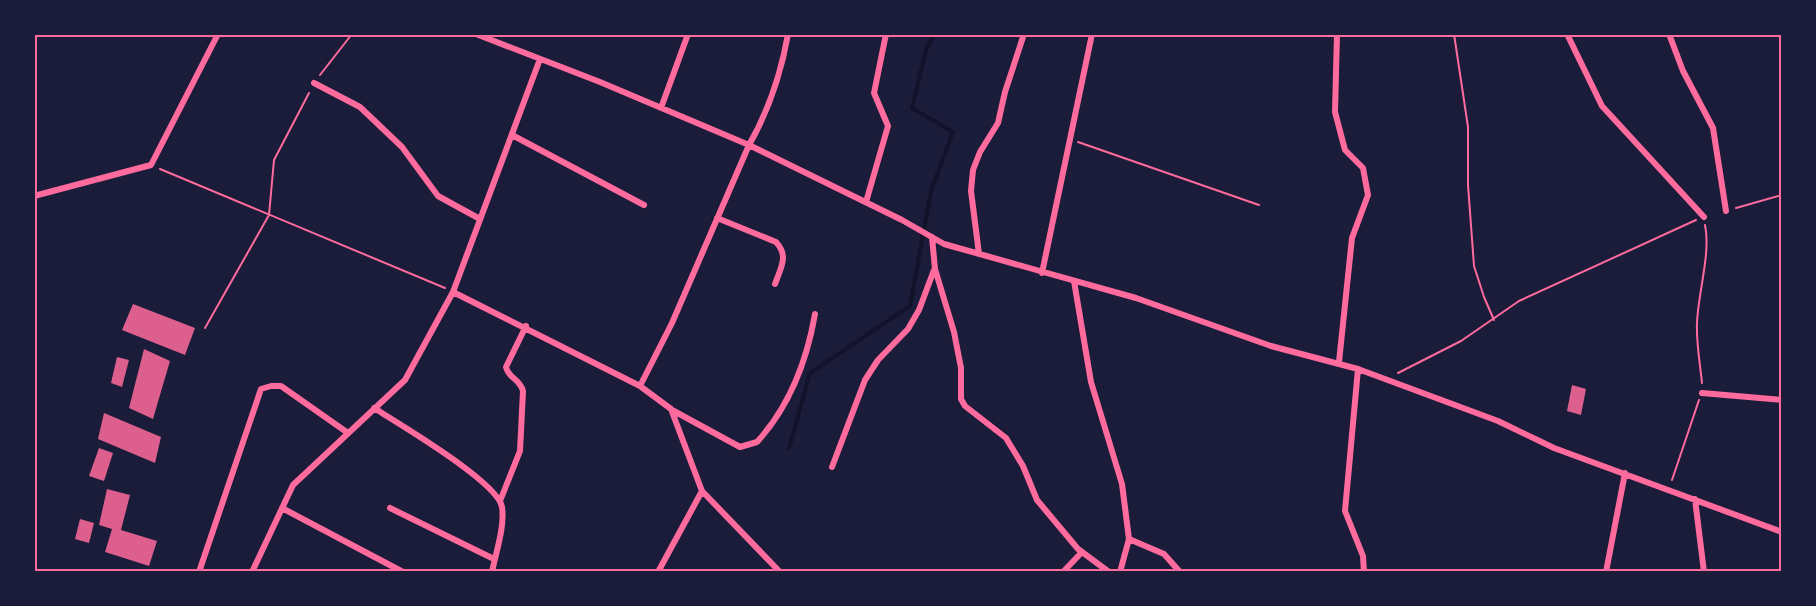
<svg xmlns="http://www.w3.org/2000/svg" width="1816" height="606" font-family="Overpass,sans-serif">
<rect width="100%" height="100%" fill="#1b1b3a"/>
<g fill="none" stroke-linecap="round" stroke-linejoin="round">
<path stroke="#12122b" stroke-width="4" d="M 789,448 L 810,373 L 910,306 L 931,191 L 953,132 L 912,108 L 926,50 L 934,34"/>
</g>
<path fill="#dd5f8e" d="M 133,304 L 195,328 L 185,355 L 122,330 Z
M 144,349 L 170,361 L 153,419 L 129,408 Z
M 117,357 L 129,360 L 122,387 L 111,383 Z
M 1572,385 L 1586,389 L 1581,415 L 1567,411 Z
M 104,413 L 161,437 L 155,463 L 98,439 Z
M 99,448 L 113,453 L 104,481 L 89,476 Z
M 107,489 L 130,495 L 121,530 L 157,541 L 149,566 L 105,552 L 112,529 L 99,525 Z
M 80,519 L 94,523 L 89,543 L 75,539 Z"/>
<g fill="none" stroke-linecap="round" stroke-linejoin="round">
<path stroke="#ff6b9d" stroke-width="2" d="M 1454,34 L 1468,127 L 1468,185 L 1474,266 L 1484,297 L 1494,320
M 320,75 L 352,34
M 1078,142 L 1259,205
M 160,169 L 445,288
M 1736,208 L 1782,195
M 205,328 L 269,215 L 274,160 L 309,93
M 1398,373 L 1461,341 L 1519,301 L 1696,220
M 1702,383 C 1700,363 1696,342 1697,323 C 1698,293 1711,253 1705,225
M 1672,480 L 1699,400"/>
<path stroke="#ff6b9d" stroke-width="6" d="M 476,34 L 600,82 L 749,145 L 902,220 L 944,244 L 1136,298 L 1271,346 L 1358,369 L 1498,421 L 1554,448 L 1782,532
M 1337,34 L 1335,112 L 1345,150 L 1363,168 L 1368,195 L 1352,238 L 1339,362
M 1567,34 L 1602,106 L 1704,217
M 1669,34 L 1683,71 L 1713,128 L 1726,211
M 314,83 L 360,107 L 402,147 L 438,196 L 480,219
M 661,108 L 688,34
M 512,135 L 644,205
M 34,196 L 151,165 L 218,34
M 866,202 L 888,126 L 874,93 L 886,34
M 717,218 L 776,242 C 789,256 781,267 775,284
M 932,237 L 935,269 L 954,332 L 961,368 L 961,399 L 965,406 L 1006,438 L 1023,466 L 1037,500 L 1078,549 L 1109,572
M 979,254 L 971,191 L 973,170 L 980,152 L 998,123 L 1005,92 L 1024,34
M 1042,273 L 1092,34
M 1074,281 L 1091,382 L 1122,484 L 1129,539 L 1120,572
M 453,292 L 640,386 L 671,409 L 702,491 L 780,572
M 1358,369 L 1345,511 L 1363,556 L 1364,572
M 640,386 L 672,323 L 749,145 C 769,110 781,74 788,34
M 1702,393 L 1782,400
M 374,408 C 399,424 498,482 502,507 C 505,526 496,552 492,572
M 672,410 L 740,447 L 757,442 C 789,407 807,360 815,314
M 832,467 L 865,380 L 878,360 L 908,329 L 919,310 L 934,270
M 1695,499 L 1704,572
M 500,501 L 520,451 L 523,391 C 520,379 508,378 506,367 L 526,326
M 282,508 L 403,572
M 390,508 L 494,559
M 1129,539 L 1164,554 L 1180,572
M 199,572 L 261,389 L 271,386 L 281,386 L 348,433
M 252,572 L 293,485 L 405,380 L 453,292 L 540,59
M 658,572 L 702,491
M 1063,572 L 1082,552
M 1606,572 L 1625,473"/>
</g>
<rect width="1816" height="606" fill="none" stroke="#1b1b3a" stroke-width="72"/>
<rect x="36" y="36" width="1744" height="534" fill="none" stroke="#ff6b9d" stroke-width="2"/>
</svg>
